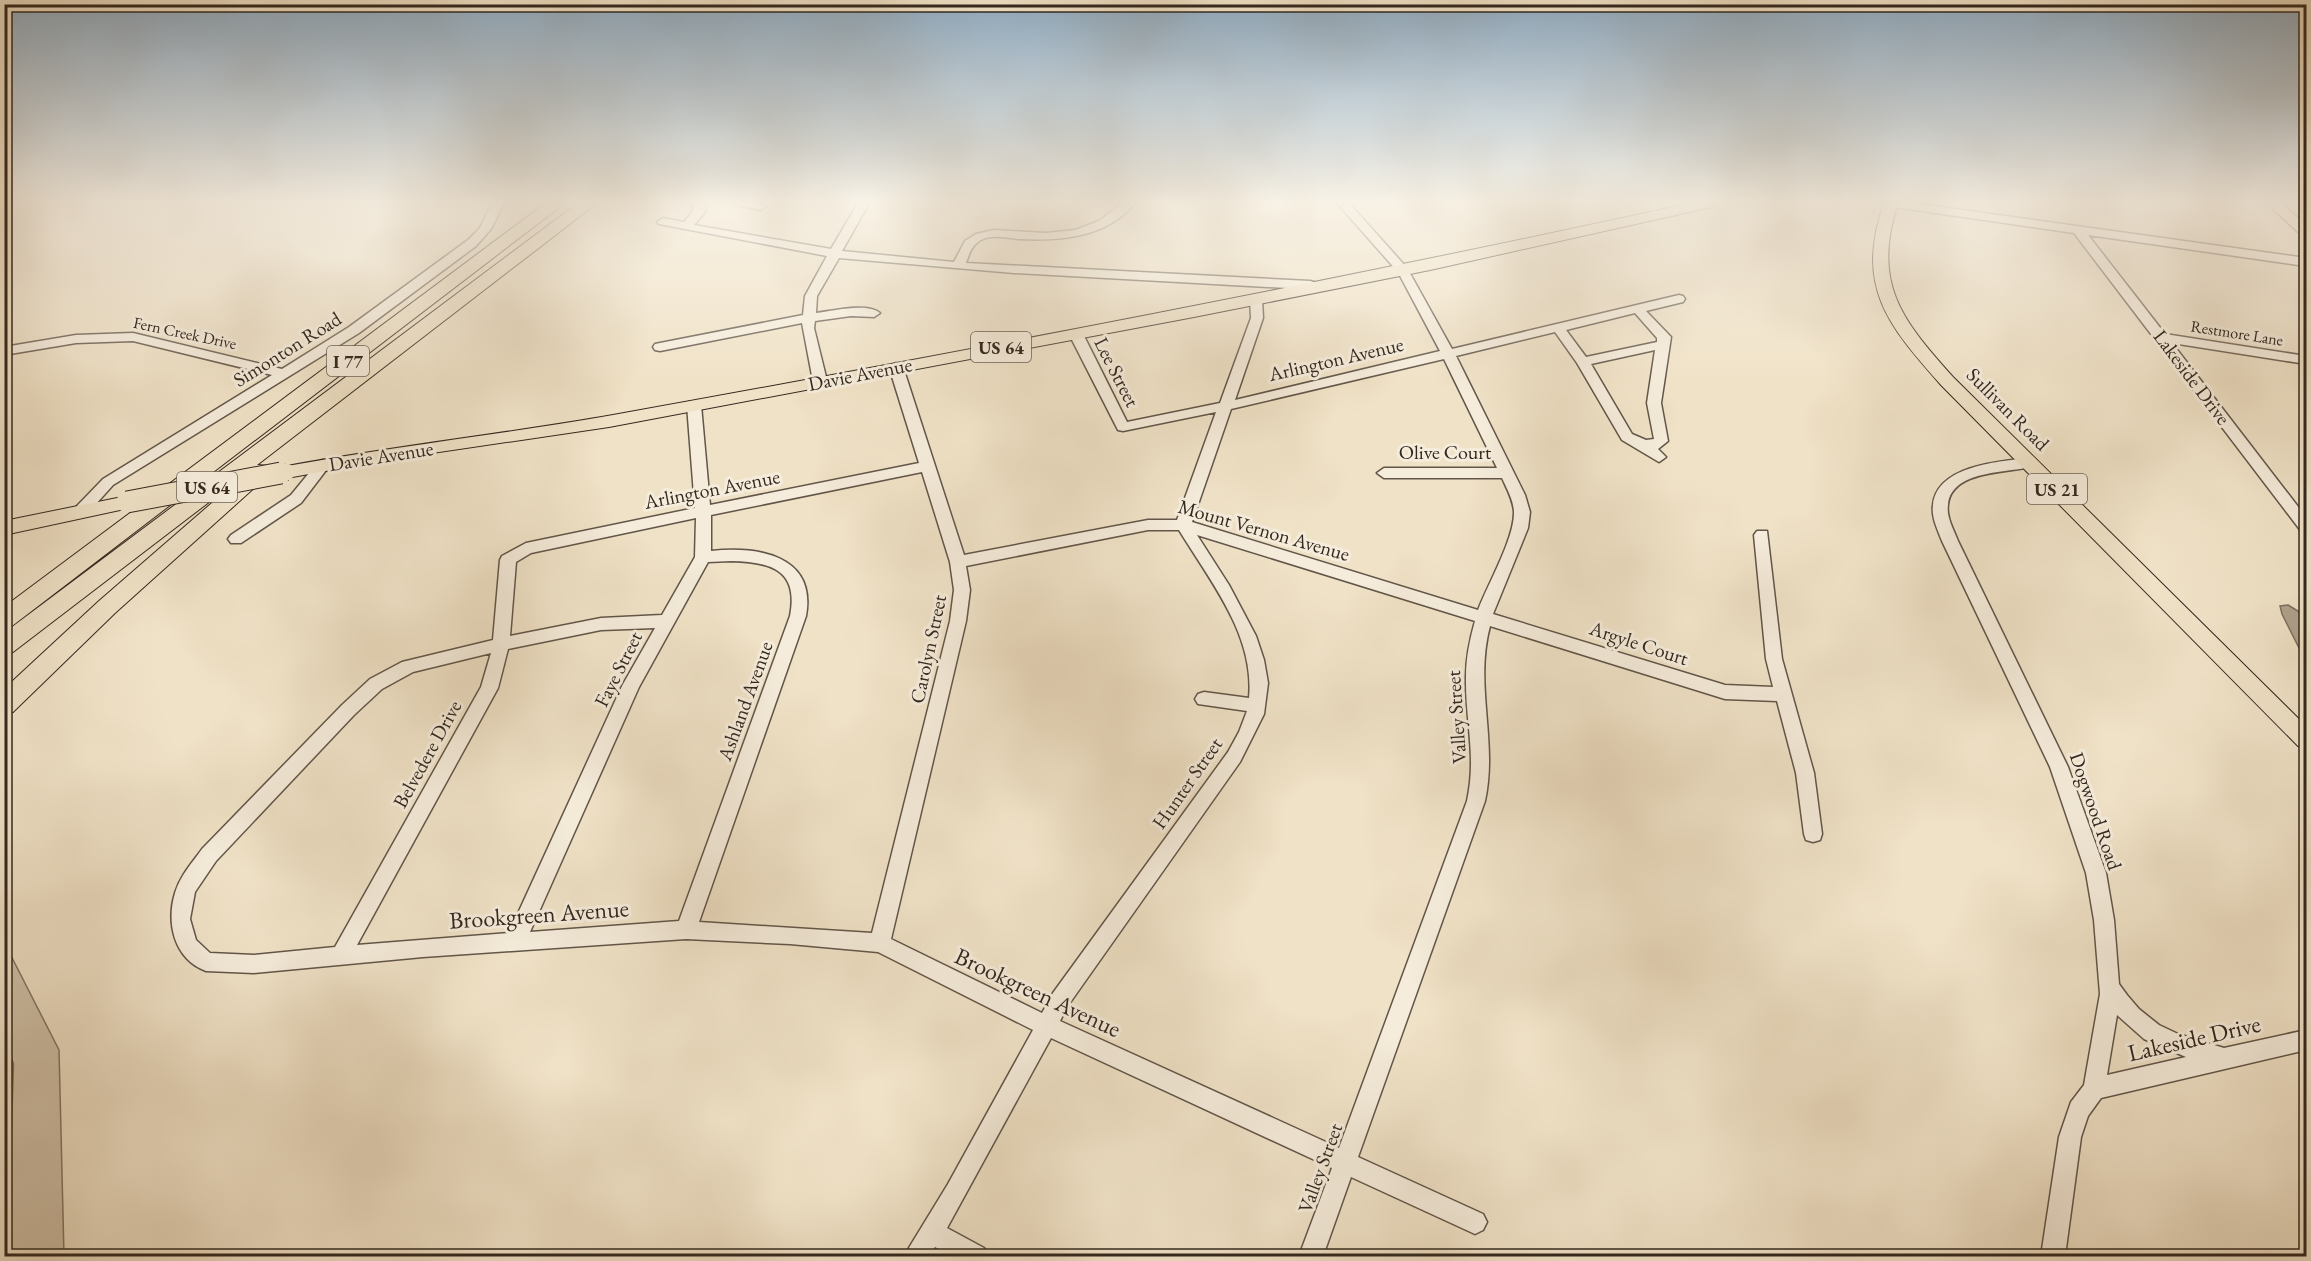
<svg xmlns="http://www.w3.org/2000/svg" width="2311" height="1261" font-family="'EB Garamond',serif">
<rect width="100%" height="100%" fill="#f0e2c7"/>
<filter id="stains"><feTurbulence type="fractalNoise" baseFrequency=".00333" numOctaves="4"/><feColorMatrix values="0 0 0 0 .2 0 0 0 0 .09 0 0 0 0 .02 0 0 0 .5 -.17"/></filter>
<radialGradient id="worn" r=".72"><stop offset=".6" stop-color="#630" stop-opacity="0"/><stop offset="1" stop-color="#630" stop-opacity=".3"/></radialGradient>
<path fill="#d0c2aa" stroke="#827564" stroke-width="1.5" d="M 4,942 L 59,1050 L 64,1256 L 5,1256 Z"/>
<path fill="#b0a38e" stroke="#7e7262" stroke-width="1.5" d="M 2288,605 L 2306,616 L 2306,662 L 2282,614 L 2280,606 Z"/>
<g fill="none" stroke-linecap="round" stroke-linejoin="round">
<path stroke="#7e7262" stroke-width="4.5" d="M 4,1043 L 12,1064 L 8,1187 L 4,1215"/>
<g stroke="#625649" stroke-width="3">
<path id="minor" d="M 492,203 L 504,203 L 491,229 L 476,246 L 359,333 L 113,485 L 86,515 L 76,515 L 73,511 L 76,507 L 103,479 L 272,375 L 133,341 L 76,343 L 4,355 L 4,347 L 76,335 L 133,333 L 282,369 L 349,327 L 468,240 L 480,228 Z
M 693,203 L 705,203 L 705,212 L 694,225 L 831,249 L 858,203 L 866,203 L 868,205 L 842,251 L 954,262 L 965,241 L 976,234 L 994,230 L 1046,233 L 1075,230 L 1099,221 L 1122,203 L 1135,203 C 1106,238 1061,241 1019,239 C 1007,238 992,234 981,240 C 972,245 969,254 966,263 L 1310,281 L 1314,282 L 1318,288 L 1312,292 L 1306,289 L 1014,273 L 839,258 L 817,296 L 816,313 C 832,311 868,302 880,313 L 874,317 L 851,316 L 815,321 L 814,328 L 827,381 L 820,385 L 813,381 L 802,323 L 660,351 L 655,350 L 653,347 L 655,344 L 660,343 L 803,315 L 805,296 L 827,256 L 659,224 L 657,222 L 663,218 L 684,222 L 693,211 Z
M 735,203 L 758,203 L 766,207 L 760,210 L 737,205 Z
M 1337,203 L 1349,203 L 1407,268 L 1452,349 L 1679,295 L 1683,296 L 1685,299 L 1683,302 L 1646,311 L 1671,337 L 1661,403 L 1668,441 L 1658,449 L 1666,457 L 1659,462 L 1622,440 L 1577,363 L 1555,332 L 1456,356 L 1525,495 L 1530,512 L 1528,528 L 1493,614 L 1725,685 L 1773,687 L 1766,659 L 1754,535 L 1757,531 L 1767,531 L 1782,659 L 1814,773 L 1822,834 L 1820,840 L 1813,842 L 1806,840 L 1804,834 L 1796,773 L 1777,701 L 1725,699 L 1490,626 C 1474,686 1498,741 1485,801 L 1358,1157 L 1483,1214 L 1487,1222 L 1483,1230 L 1475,1234 L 1351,1177 L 1323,1256 L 1299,1256 L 1332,1168 L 1051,1038 L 947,1228 L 984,1248 L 988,1256 L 952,1256 L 935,1247 L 929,1256 L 904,1256 L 948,1184 L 1033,1030 L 878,952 L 790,944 L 686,939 L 423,957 L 254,973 L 206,971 C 174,959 166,923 175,893 C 180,876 192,863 202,849 L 342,705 L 370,679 L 402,662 L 493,640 L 500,560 L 502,556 L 526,543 L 695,508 L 687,405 L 689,402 L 699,402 L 701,405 L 710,505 L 919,463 L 889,367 L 896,363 L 903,367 L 964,555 L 1148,520 L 1177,520 L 1216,412 L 1123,431 L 1118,430 L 1069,334 L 1076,330 L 1083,334 L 1127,422 L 1220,403 L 1251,318 L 1250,299 L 1256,295 L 1262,299 L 1263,318 L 1235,400 L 1440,351 L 1398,272 ZM 1635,313 L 1657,338 L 1657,342 L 1586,357 L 1566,330 ZM 1655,350 L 1647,403 L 1654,439 L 1646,440 L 1632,434 L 1591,364 ZM 1444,359 L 1497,468 L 1384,468 L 1377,473 L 1384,478 L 1502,478 C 1507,489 1514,501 1514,513 C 1514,539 1488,584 1478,610 L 1192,522 L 1231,409 ZM 922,472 L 950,562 L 954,590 L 950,621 L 872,933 L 699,922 L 806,616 C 817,555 758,546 711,551 L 711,515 ZM 696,518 L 695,557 L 662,615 L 601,618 L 510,636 L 516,562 L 531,553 ZM 1148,530 L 1179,530 C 1210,581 1255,635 1249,698 L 1204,692 L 1198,694 L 1195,699 L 1198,704 L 1247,711 L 1239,732 L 1228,752 L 1053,993 L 1042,1013 L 891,939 L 966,621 L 970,590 L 966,566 ZM 1197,535 L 1475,621 C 1470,639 1466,657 1466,676 C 1465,721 1477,755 1467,801 L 1339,1148 L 1060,1021 L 1067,1007 L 1240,762 L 1264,714 L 1268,683 L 1264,660 L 1256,636 L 1229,585 ZM 731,561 C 771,562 799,570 790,616 L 679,921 L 530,932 L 639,687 L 708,562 ZM 655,628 L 622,686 L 509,933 L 357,945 L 498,688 L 508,649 L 601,630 ZM 491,653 L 481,687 L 335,947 L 254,955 L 210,953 L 196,940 L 190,919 L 195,892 L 216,861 L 354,715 L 382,689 L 413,672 Z
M 1881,203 L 1912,203 L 2306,258 L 2306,266 L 2088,235 L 2165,334 L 2306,356 L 2306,364 L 2172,343 L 2306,517 L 2306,532 L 2301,531 L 2074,233 L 1887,206 Z
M 2031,458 L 2038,463 L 2036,466 C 2011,473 1951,469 1948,505 C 1946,517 1954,530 1958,541 L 2068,767 L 2106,873 L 2114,920 L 2119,984 L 2127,995 L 2139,1009 L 2159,1025 L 2178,1034 L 2224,1048 L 2306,1030 L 2306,1050 L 2101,1098 L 2088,1116 L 2081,1137 L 2065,1256 L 2041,1256 L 2059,1137 L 2071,1102 L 2084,1085 L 2100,994 L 2094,920 L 2086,873 L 2050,767 L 1942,541 C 1938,530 1931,517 1933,505 C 1937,465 2001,461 2031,458 ZM 2117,1015 L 2144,1039 L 2186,1057 L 2107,1075 Z
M 323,460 L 330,465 L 301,503 L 241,543 L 231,543 L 228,539 L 231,535 L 291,495 L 318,462 Z"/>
</g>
<g stroke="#33281f" stroke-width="2">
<path id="major" d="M 1692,203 L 1719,203 L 1712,207 L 1430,270 L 1194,317 L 609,427 L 392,459 L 287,478 L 280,476 L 278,472 L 280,468 L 287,466 C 395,446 505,434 613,415 C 974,350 1334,281 1692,203 Z
M 1884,203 L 1898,203 C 1872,283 1901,319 1953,377 L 2306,726 L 2306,749 L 2298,746 L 1941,385 C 1887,324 1855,286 1884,203 Z
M 2266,203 L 2282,203 L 2306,225 L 2306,236 L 2301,235 Z
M 127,496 L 134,497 L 137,502 L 134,507 L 4,535 L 4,521 Z"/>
</g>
<g stroke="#33281f" stroke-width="2">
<path id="highway" d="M 546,203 L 565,203 L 12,626 L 4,629 L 4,607 Z
M 578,203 L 597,203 L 257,465 L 270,466 L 273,471 L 115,613 L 13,712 L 4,715 L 4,689 L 99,601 L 243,476 L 13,652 L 4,655 L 4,633 Z"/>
</g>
<use href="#minor" fill="#f5ecdb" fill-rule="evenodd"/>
<use href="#major" fill="#f0e2c7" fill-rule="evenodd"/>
<use href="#highway" fill="#f0e2c7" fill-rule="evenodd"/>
<g stroke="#33281f" stroke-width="18" stroke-linecap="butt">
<path id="major-bridge-far1" d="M 273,475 L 287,472"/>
</g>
<g stroke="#33281f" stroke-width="23" stroke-linecap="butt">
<path id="major-bridge" d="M 127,502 L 281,473"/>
</g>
<use href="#major-bridge-far1" stroke="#f0e2c7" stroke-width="16"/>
<use href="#major-bridge" stroke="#f0e2c7" stroke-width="21"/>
</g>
<linearGradient id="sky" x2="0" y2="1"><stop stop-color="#91adc4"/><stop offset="0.53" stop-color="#f8f2e6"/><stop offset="1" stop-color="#f8f2e6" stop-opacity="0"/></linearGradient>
<rect width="2311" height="380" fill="url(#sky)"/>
<g text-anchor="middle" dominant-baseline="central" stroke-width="6" stroke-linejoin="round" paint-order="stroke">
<g font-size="16" fill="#33281f" stroke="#f5ecdb">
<text transform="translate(185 333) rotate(12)">Fern Creek Drive</text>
<text transform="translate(2237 333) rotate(9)">Restmore Lane</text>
</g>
<g fill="#f5ecdb" stroke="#6d6357" stroke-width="1.5">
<rect x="971" y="332" width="60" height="30" rx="4.5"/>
<rect x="327" y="346" width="42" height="30" rx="4.5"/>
<rect x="177" y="472" width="60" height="30" rx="4.5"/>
<rect x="2027" y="474" width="60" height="30" rx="4.5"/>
</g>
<g font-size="18" font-weight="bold" fill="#33281f">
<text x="1001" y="347">US 64</text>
<text x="348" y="361">I 77</text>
<text x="207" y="487">US 64</text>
<text x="2057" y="489">US 21</text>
</g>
<g font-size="20" fill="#33281f" stroke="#f5ecdb">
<text transform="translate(287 349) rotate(-32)">Simonton Road</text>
<text transform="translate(1336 359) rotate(-13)">Arlington Avenue</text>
<text transform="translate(1117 372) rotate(63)">Lee Street</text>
<text transform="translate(860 374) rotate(-11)">Davie Avenue</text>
<text transform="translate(2192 377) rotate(53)">Lakeside Drive</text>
<text transform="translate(2008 409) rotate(45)">Sullivan Road</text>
<text x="1445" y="452">Olive Court</text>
<text transform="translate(381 456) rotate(-9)">Davie Avenue</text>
<text transform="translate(712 489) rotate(-11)">Arlington Avenue</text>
<text transform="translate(1264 530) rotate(16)">Mount Vernon Avenue</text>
<text transform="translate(1639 643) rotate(18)">Argyle Court</text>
<text transform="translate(928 649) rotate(-78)">Carolyn Street</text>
<text transform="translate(618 669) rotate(-63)">Faye Street</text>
<text transform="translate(745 701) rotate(-70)">Ashland Avenue</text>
<text transform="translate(1456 717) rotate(-94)">Valley Street</text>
<text transform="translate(427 754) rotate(-61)">Belvedere Drive</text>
<text transform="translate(1187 783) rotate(-55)">Hunter Street</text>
<text transform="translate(2096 811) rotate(71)">Dogwood Road</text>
<text transform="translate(1320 1168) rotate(-70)">Valley Street</text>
</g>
<g font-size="24" fill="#33281f" stroke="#f5ecdb">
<text transform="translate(539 914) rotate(-4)">Brookgreen Avenue</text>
<text transform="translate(1038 992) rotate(25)">Brookgreen Avenue</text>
<text transform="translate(2194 1038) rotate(-13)">Lakeside Drive</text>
</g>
</g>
<rect width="2311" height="1261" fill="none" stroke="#f0e2c7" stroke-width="24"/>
<rect x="6" y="6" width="2299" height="1249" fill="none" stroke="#33281f" stroke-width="3"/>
<rect x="12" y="12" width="2287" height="1237" fill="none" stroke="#33281f" stroke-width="1.5"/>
<rect width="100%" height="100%" filter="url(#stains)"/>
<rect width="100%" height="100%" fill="url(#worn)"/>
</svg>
